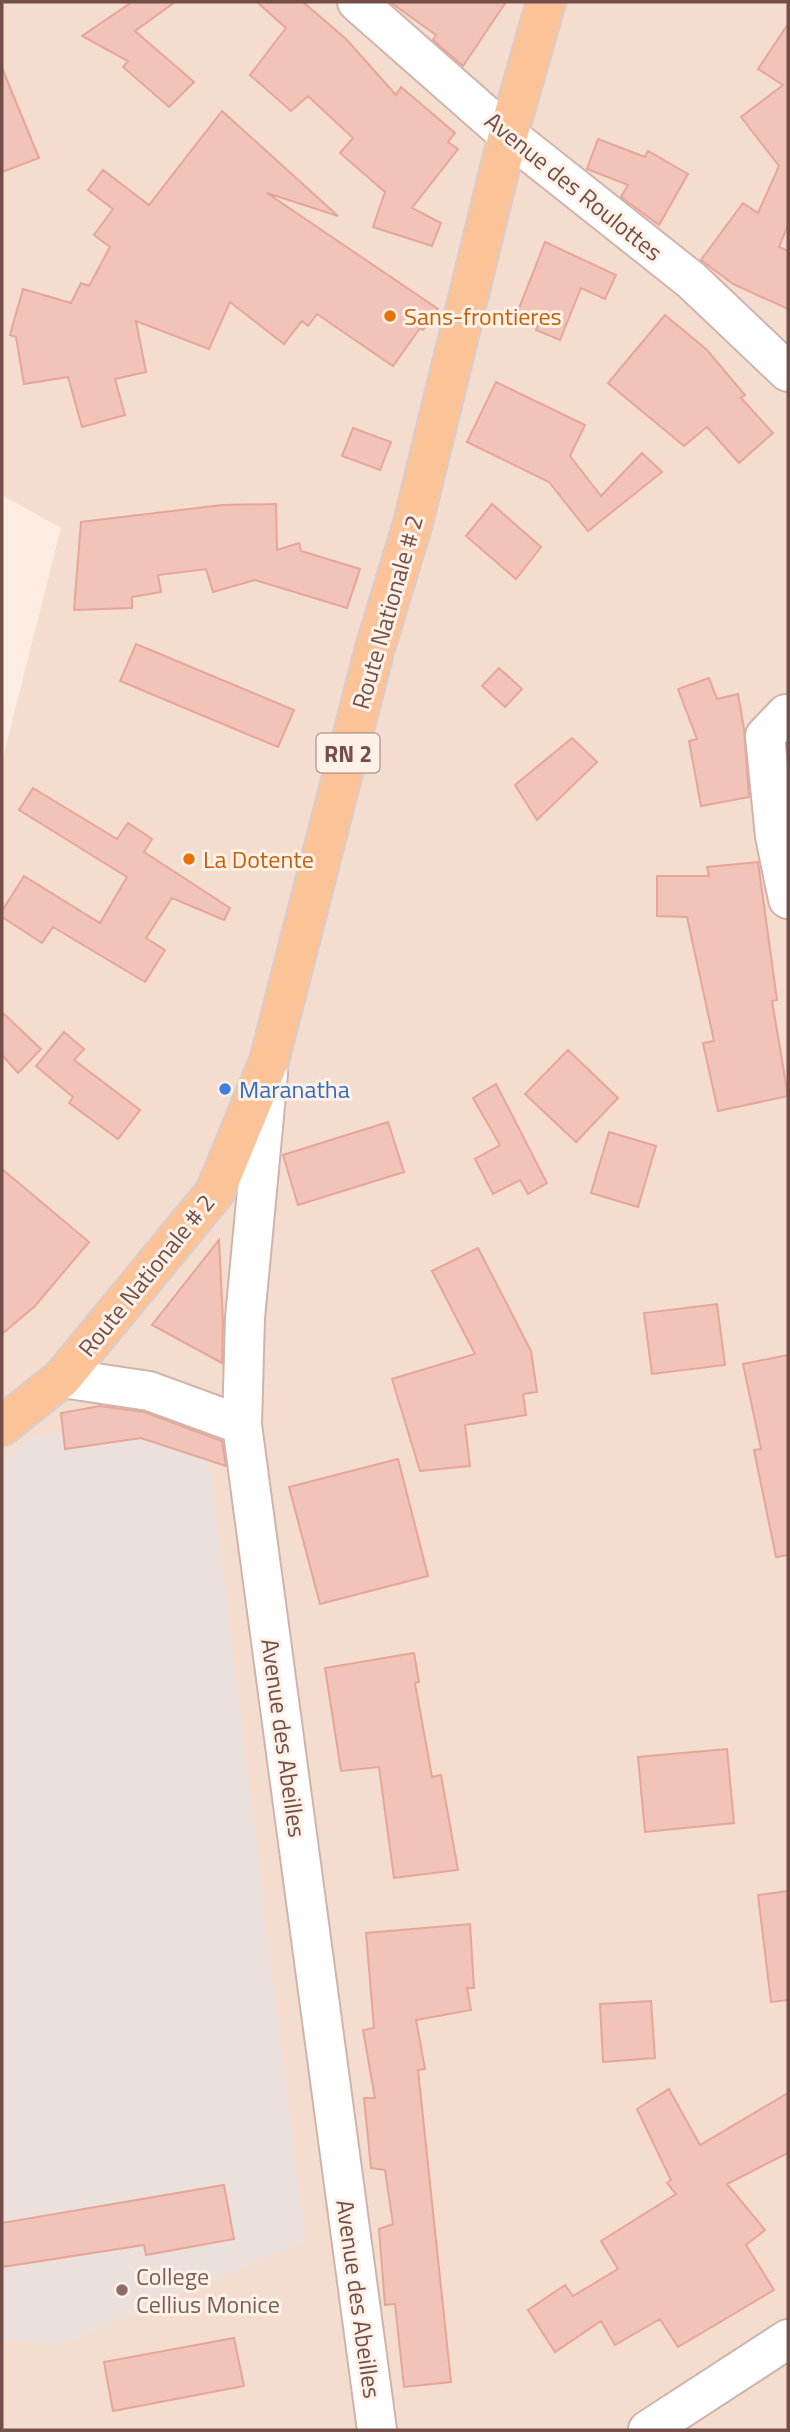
<svg xmlns="http://www.w3.org/2000/svg" width="790" height="2432" font-family="'Titillium Web',sans-serif">
<rect width="100%" height="100%" fill="#fcece1"/>
<path fill="#f4dccf" d="M 2,2 L 788,2 L 788,2430 L 2,2430 L 2,762 L 61,528 L 2,495 Z"/>
<path fill="#ebe0dc" d="M 130,1416 L 207,1441 L 305,2241 L 62,2344 L 2,2340 L 2,1460 L 34,1437 Z"/>
<path fill="#f2c3b8" stroke="#e5a698" stroke-width="2" d="M 132,2 L 175,2 L 135,31 L 194,82 L 169,107 L 123,67 L 128,61 L 82,36 Z
M 257,2 L 303,2 L 346,39 L 396,95 L 401,87 L 455,133 L 448,142 L 458,149 L 412,208 L 441,223 L 432,246 L 373,227 L 385,192 L 340,153 L 353,138 L 308,96 L 291,111 L 250,75 L 286,28 Z
M 390,2 L 506,2 L 463,66 L 433,40 L 436,35 Z
M 788,24 L 788,225 L 779,247 L 788,251 L 788,309 L 733,284 L 701,260 L 743,203 L 758,213 L 779,166 L 741,117 L 783,85 L 758,69 Z
M 2,68 L 39,158 L 2,172 Z
M 222,111 L 338,216 L 267,193 L 438,309 L 423,330 L 420,328 L 393,366 L 317,314 L 308,326 L 302,321 L 284,344 L 230,302 L 209,349 L 136,321 L 146,372 L 115,379 L 125,415 L 82,427 L 68,377 L 24,384 L 16,337 L 10,335 L 23,289 L 71,303 L 81,283 L 89,286 L 110,247 L 94,235 L 113,209 L 88,190 L 103,170 L 149,205 Z
M 598,139 L 645,157 L 648,151 L 688,174 L 659,225 L 621,197 L 628,185 L 587,169 Z
M 545,242 L 616,275 L 605,299 L 581,288 L 560,340 L 536,330 L 540,320 L 518,311 Z
M 665,315 L 707,350 L 745,395 L 741,398 L 773,433 L 739,463 L 707,427 L 684,446 L 608,383 Z
M 496,382 L 585,425 L 570,456 L 601,496 L 642,453 L 662,472 L 588,531 L 549,482 L 467,442 Z
M 353,428 L 391,442 L 380,470 L 342,456 Z
M 276,504 L 277,550 L 299,543 L 301,551 L 360,569 L 347,608 L 255,580 L 213,592 L 206,569 L 158,575 L 161,592 L 132,597 L 132,608 L 74,610 L 81,522 L 222,505 Z
M 492,504 L 541,547 L 516,579 L 466,536 Z
M 136,644 L 294,710 L 278,747 L 120,681 Z
M 499,668 L 522,689 L 505,707 L 482,686 Z
M 709,678 L 717,699 L 738,694 L 744,729 L 749,797 L 701,806 L 689,741 L 697,739 L 678,689 Z
M 572,738 L 597,762 L 537,820 L 515,785 Z
M 33,788 L 117,839 L 128,823 L 152,839 L 144,852 L 230,908 L 224,920 L 172,898 L 146,938 L 165,950 L 145,982 L 53,927 L 42,943 L 2,917 L 2,911 L 24,876 L 100,923 L 127,877 L 19,810 Z
M 758,862 L 777,1000 L 772,1001 L 788,1096 L 718,1111 L 703,1043 L 714,1041 L 687,917 L 657,916 L 657,876 L 709,876 L 707,867 Z
M 2,1012 L 41,1049 L 18,1073 L 2,1055 Z
M 64,1032 L 84,1049 L 74,1060 L 140,1110 L 118,1139 L 69,1103 L 73,1097 L 36,1066 Z
M 568,1050 L 618,1098 L 576,1142 L 525,1094 Z
M 496,1084 L 547,1183 L 528,1194 L 520,1180 L 493,1194 L 475,1159 L 500,1145 L 473,1098 Z
M 388,1122 L 404,1172 L 298,1205 L 283,1155 Z
M 609,1132 L 656,1146 L 638,1207 L 591,1193 Z
M 2,1169 L 89,1242 L 35,1306 L 2,1334 Z
M 219,1240 L 223,1322 L 222,1363 L 152,1325 Z
M 478,1248 L 531,1351 L 537,1392 L 523,1394 L 526,1415 L 465,1425 L 470,1466 L 420,1471 L 392,1379 L 475,1354 L 432,1271 Z
M 717,1304 L 725,1365 L 652,1374 L 644,1313 Z
M 788,1355 L 788,1555 L 776,1557 L 754,1450 L 761,1449 L 743,1364 Z
M 100,1406 L 144,1412 L 222,1441 L 226,1466 L 141,1438 L 65,1449 L 61,1413 Z
M 398,1459 L 428,1576 L 320,1604 L 289,1487 Z
M 414,1653 L 419,1682 L 415,1683 L 432,1777 L 441,1775 L 458,1870 L 394,1878 L 379,1767 L 341,1771 L 325,1668 Z
M 727,1749 L 734,1823 L 645,1832 L 638,1757 Z
M 788,1891 L 788,2000 L 771,2002 L 758,1895 Z
M 470,1924 L 474,1988 L 467,1988 L 471,2010 L 416,2020 L 425,2069 L 418,2070 L 451,2382 L 404,2387 L 395,2304 L 385,2305 L 379,2229 L 393,2224 L 385,2170 L 371,2168 L 364,2098 L 375,2098 L 363,2030 L 374,2028 L 366,1933 Z
M 651,2001 L 655,2058 L 603,2062 L 600,2004 Z
M 669,2089 L 700,2145 L 788,2093 L 788,2153 L 727,2184 L 765,2230 L 746,2245 L 774,2290 L 678,2347 L 660,2319 L 615,2345 L 601,2321 L 555,2352 L 528,2310 L 565,2285 L 573,2296 L 618,2269 L 601,2241 L 676,2194 L 667,2183 L 671,2180 L 637,2109 Z
M 224,2185 L 234,2239 L 146,2255 L 144,2245 L 2,2267 L 2,2223 Z
M 234,2338 L 244,2386 L 113,2411 L 104,2362 Z"/>
<g fill="none" stroke-linecap="round" stroke-linejoin="round">
<g stroke="#d0b4ab" stroke-width="42">
<path id="minor" d="M 357,2 L 508,135 L 691,280 L 788,372
M 786,714 L 765,736 L 775,836 L 788,899
M 268,1074 L 245,1318 L 242,1425 L 377,2430
M 62,1378 L 149,1391 L 242,1425
M 648,2430 L 788,2339"/>
</g>
<g stroke="#d8cdcc" stroke-width="42">
<path id="major" d="M 2,1426 L 62,1378 L 215,1192 L 269,1061 L 375,648 L 413,523 L 508,135 L 546,2"/>
</g>
<use href="#minor" stroke="#fff" stroke-width="38"/>
<use href="#major" stroke="#fcc298" stroke-width="38"/>
</g>
<g fill="#e8710a" stroke="#fff1e7" stroke-width="2.5">
<circle cx="390" cy="316" r="7"/>
<circle cx="189" cy="859" r="7"/>
</g>
<circle fill="#3f7fe0" stroke="#fff1e7" stroke-width="2.5" cx="225" cy="1089" r="7"/>
<circle fill="#8d6e63" stroke="#fff1e7" stroke-width="2.5" cx="122" cy="2290" r="7"/>
<g text-anchor="middle" dominant-baseline="central" stroke-width="6" stroke-linejoin="round" paint-order="stroke">
<rect fill="#fff1e7" stroke="#9e7f78" stroke-width="2" x="316.5" y="733.5" width="63" height="39" rx="5"/>
<g font-size="23" font-weight="bold" fill="#744e48">
<text x="348" y="753">RN 2</text>
</g>
<g font-size="24" fill="#744e48" stroke="#fff1e7">
<text transform="translate(574 186) rotate(39)">Avenue des Roulottes</text>
<text transform="translate(387 612) rotate(-74)">Route Nationale # 2</text>
<text transform="translate(146 1275) rotate(-51)">Route Nationale # 2</text>
<text transform="translate(284 1738) rotate(82)">Avenue des Abeilles</text>
<text transform="translate(359 2299) rotate(82)">Avenue des Abeilles</text>
</g>
<g font-size="24" fill="#c56008" stroke="#fff1e7" text-anchor="start">
<text x="404" y="316">Sans-frontieres</text>
<text x="203" y="859">La Dotente</text>
</g>
<g font-size="24" fill="#366cbe" stroke="#fff1e7" text-anchor="start">
<text x="239" y="1089">Maranatha</text>
</g>
<g font-size="24" fill="#785e54" stroke="#fff1e7" text-anchor="start">
<text x="136" y="2276">College<tspan x="136" dy="28">Cellius Monice</tspan></text>
</g>
</g>
<rect width="790" height="2432" fill="none" stroke="#744e48" stroke-width="7"/>
</svg>
